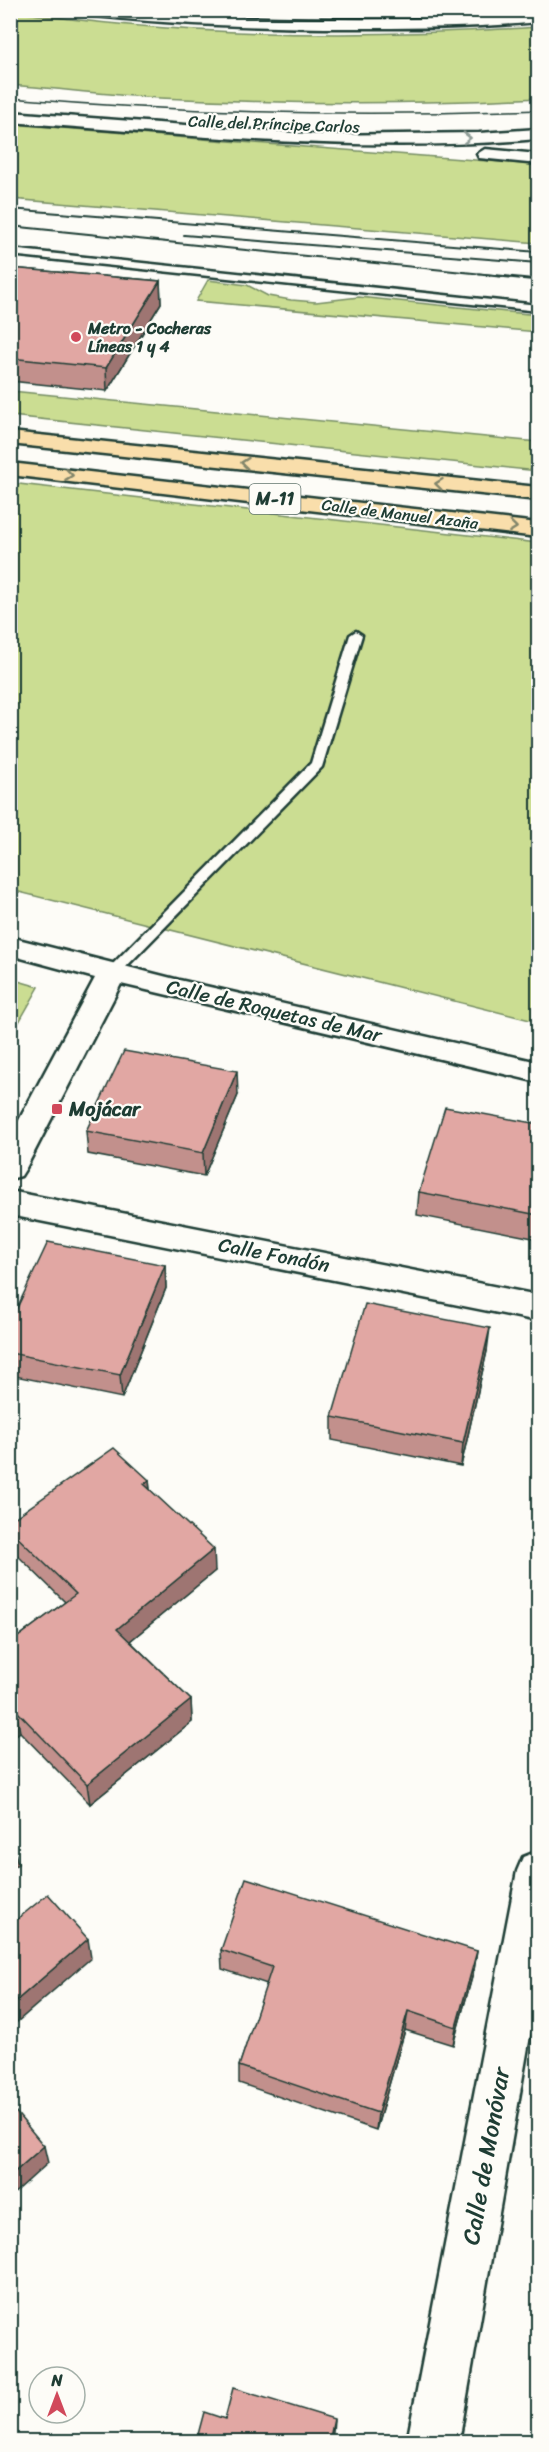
<svg xmlns="http://www.w3.org/2000/svg" width="549" height="2452" font-family="Sriracha,sans-serif">
<rect width="100%" height="100%" fill="#fdfcf7"/>
<filter id="ink" filterUnits="userSpaceOnUse"><feTurbulence type="fractalNoise" baseFrequency=".0167" numOctaves="2"/><feDisplacementMap in="SourceGraphic" scale="12" xChannelSelector="R" yChannelSelector="G"/><feConvolveMatrix kernelMatrix="1 2 1 2 8 2 1 2 1" color-interpolation-filters="sRGB"/></filter>
<g filter="url(#ink)">
<path fill="#cbdd92" stroke="#758d63" stroke-width="1.5" d="M 11,11 C 184,37 363,39 538,27 L 538,98 C 413,105 286,104 160,98 C 110,95 60,89 11,85 Z
M 10,124 L 538,165 L 538,243 L 11,199 Z
M 208,280 L 247,285 L 268,296 L 291,300 L 316,302 L 359,297 L 538,315 L 538,332 L 196,301 Z
M 11,391 L 538,442 L 538,471 L 11,416 Z
M 10,483 L 538,543 L 538,1022 L 11,890 Z
M 11,979 L 39,987 L 11,1036 L 10,979 Z"/>
<g fill="none" stroke-linecap="round" stroke-linejoin="round">
<g stroke="#1f3d34" stroke-width="5">
<path id="lane" d="M 10,249 L 538,305 L 538,311 L 10,255 Z
M 356,631 L 362,635 L 322,767 L 117,976 L 107,976 L 105,973 L 107,970 L 311,763 L 350,635 Z"/>
</g>
<g stroke="#1f3d34" stroke-width="5">
<path id="street" d="M 72,10 C 124,10 175,16 227,17 C 331,20 435,21 538,14 L 538,22 C 467,29 396,28 325,28 C 242,27 161,24 79,14 Z
M 10,112 L 321,135 L 479,133 L 538,129 L 538,139 C 362,154 186,135 10,122 Z
M 485,149 L 538,154 L 538,164 L 479,158 L 477,154 Z
M 10,937 L 179,980 L 538,1062 L 538,1082 L 121,984 L 26,1168 L 21,1176 L 10,1179 L 10,1137 L 95,978 L 10,955 Z
M 10,1191 L 538,1295 L 538,1321 L 10,1215 Z
M 538,1851 L 538,1990 L 459,2442 L 407,2442 L 517,1871 L 523,1857 Z"/>
</g>
<g stroke="#1f3d34" stroke-width="5">
<path id="highway" d="M 10,432 L 538,487 L 538,500 L 10,444 Z
M 10,463 L 538,523 L 538,537 L 10,475 Z"/>
</g>
<use href="#lane" fill="#fdfcf7" fill-rule="evenodd"/>
<use href="#street" fill="#fdfcf7" fill-rule="evenodd"/>
<use href="#highway" fill="#f9deab" fill-rule="evenodd"/>
<path stroke="#1f3d34" stroke-width="1.5" d="M 10,98 C 186,113 361,117 538,110"/>
<path stroke="#1f3d34" stroke-width="2" d="M 10,209 L 538,252
M 10,226 L 493,275
M 184,235 L 538,263"/>
<path stroke="#1f3d34" stroke-width="3" d="M 479,274 L 538,280"/>
</g>
<path fill="#c2908c" stroke="#1f3d34" stroke-width="1.5" d="M 10,268 L 160,281 L 161,303 L 107,391 L 10,381 Z
M 238,1095 L 204,1176 L 88,1154 L 86,1131 Z
M 538,1124 L 538,1239 L 417,1215 L 419,1192 Z
M 165,1265 L 166,1288 L 122,1398 L 10,1375 L 10,1323 Z
M 487,1351 L 461,1466 L 332,1440 L 332,1417 Z
M 149,1480 L 150,1490 L 215,1571 L 130,1641 L 191,1700 L 192,1722 L 90,1804 L 20,1732 L 13,1737 L 10,1734 L 10,1643 L 65,1602 L 10,1548 L 10,1521 Z
M 221,1950 L 477,1951 L 474,1970 L 453,2045 L 405,2030 L 376,2130 L 239,2083 L 239,2066 L 267,1984 L 222,1969 Z"/>
<path fill="#9e7572" stroke="#1f3d34" stroke-width="1.5" d="M 160,281 L 161,303 L 107,391 L 106,368 Z
M 237,1071 L 238,1095 L 204,1176 L 203,1153 Z
M 165,1265 L 166,1288 L 122,1398 L 120,1375 Z
M 490,1328 L 487,1351 L 461,1466 L 463,1443 Z
M 149,1480 L 151,1502 L 144,1484 Z
M 214,1549 L 215,1571 L 119,1650 L 117,1629 Z
M 191,1700 L 192,1722 L 90,1804 L 87,1784 Z
M 16,1710 L 20,1732 L 13,1737 L 10,1724 L 10,1715 Z
M 13,1844 L 18,1864 L 10,1870 L 10,1846 Z
M 88,1939 L 91,1958 L 10,2028 L 10,2006 Z
M 477,1951 L 474,1970 L 453,2045 L 456,2027 Z
M 408,2011 L 405,2030 L 376,2130 L 378,2113 Z
M 44,2146 L 48,2163 L 10,2197 L 10,2176 Z
M 334,2419 L 333,2433 L 331,2442 L 329,2442 Z"/>
<path fill="#e1a7a3" stroke="#1f3d34" stroke-width="1.5" d="M 10,268 L 160,281 L 106,368 L 10,358 Z
M 124,1051 L 237,1071 L 203,1153 L 86,1131 Z
M 445,1107 L 538,1124 L 538,1215 L 419,1192 Z
M 48,1242 L 165,1265 L 120,1375 L 10,1353 L 10,1323 Z
M 365,1304 L 490,1328 L 463,1443 L 332,1417 Z
M 114,1448 L 149,1480 L 144,1484 L 214,1549 L 117,1629 L 191,1700 L 87,1784 L 16,1710 L 10,1715 L 10,1643 L 76,1594 L 10,1530 L 10,1521 Z
M 246,1878 L 477,1951 L 456,2027 L 408,2011 L 378,2113 L 239,2066 L 272,1967 L 221,1950 Z
M 48,1894 L 88,1939 L 10,2006 L 10,1925 Z
M 10,2105 L 44,2146 L 10,2176 Z
M 233,2388 L 334,2419 L 329,2442 L 196,2442 L 204,2412 L 225,2419 Z"/>
<defs><path id="oneway-chevron" d="M-2-3.5L2.5 0L-2 3.5" fill="none" stroke-width="1.6" stroke-linecap="round" stroke-linejoin="round" transform="scale(1.5)"/></defs>
<use stroke="#8e9c96" href="#oneway-chevron" transform="translate(467 138) rotate(-1)"/>
<g stroke="#81856a">
<use href="#oneway-chevron" transform="translate(245 463) rotate(-174)"/>
<use href="#oneway-chevron" transform="translate(69 475) rotate(7)"/>
<use href="#oneway-chevron" transform="translate(439 484) rotate(-174)"/>
<use href="#oneway-chevron" transform="translate(513 527) rotate(7)"/>
</g>
</g>
<g fill="#d1495b" stroke="#fdfcf7" stroke-width="2">
<circle cx="76" cy="337" r="6"/>
<rect x="51" y="1103" width="12" height="12" rx="3"/>
</g>
<g text-anchor="middle" dominant-baseline="central" stroke-width="4.5" stroke-linejoin="round" paint-order="stroke">
<g font-size="16" fill="#1f3d34" stroke="#fdfcf7">
<text transform="translate(274 124) rotate(2)">Calle del Príncipe Carlos</text>
<text transform="translate(400 514) rotate(7)">Calle de Manuel Azaña</text>
</g>
<g font-size="16" font-weight="bold" fill="#1f3d34" stroke="#fdfcf7" text-anchor="start">
<text x="88" y="328">Metro - Cocheras<tspan x="88" dy="18">Líneas 1 y 4</tspan></text>
</g>
<rect fill="#fdfcf7" stroke="#62766e" stroke-width="1.5" x="249.5" y="484" width="51" height="30" rx="4.5"/>
<g font-size="18" font-weight="bold" fill="#1f3d34">
<text x="275" y="499">M-11</text>
</g>
<g font-size="20" fill="#1f3d34" stroke="#fdfcf7">
<text transform="translate(274 1011) rotate(13)">Calle de Roquetas de Mar</text>
<text transform="translate(274 1255) rotate(11)">Calle Fondón</text>
</g>
<g font-size="20" font-weight="bold" fill="#1f3d34" stroke="#fdfcf7" text-anchor="start">
<text x="69" y="1109">Mojácar</text>
</g>
<g font-size="24" fill="#1f3d34" stroke="#fdfcf7">
<text transform="translate(486 2156) rotate(-80)">Calle de Monóvar</text>
</g>
</g>
<rect width="549" height="2452" fill="none" stroke="#fdfcf7" stroke-width="36"/>
<rect x="18" y="18" width="513" height="2416" fill="none" stroke="#1f3d34" stroke-width="2" filter="url(#ink)"/>
<g transform="translate(57 2395)"><circle r="28" fill="#fdfcf7" stroke="#a4b0a9" stroke-width="1.5"/>
<path d="M0-4.5L10 22L0 15L-10 22Z" fill="#d1495b"/>
<text y="-9" font-size="16" font-weight="bold" text-anchor="middle" fill="#1f3d34">N</text>
</g>
</svg>
